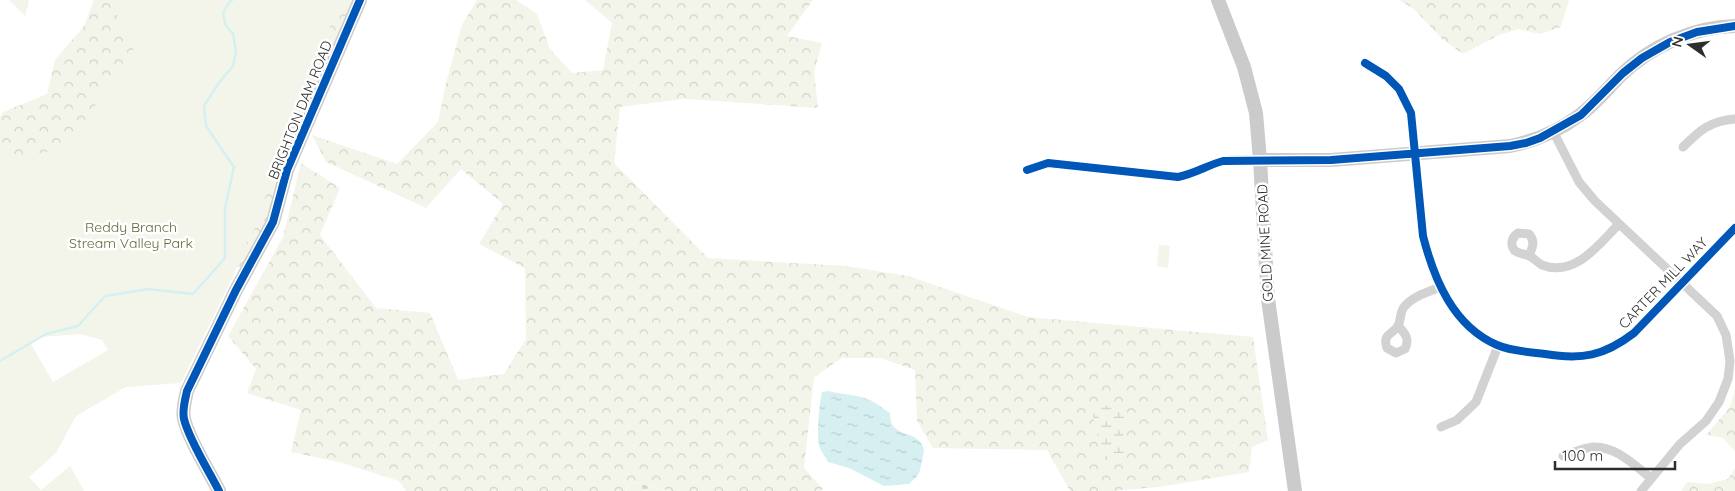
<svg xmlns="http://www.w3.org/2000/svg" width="1735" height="491" font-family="Quicksand,sans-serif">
<defs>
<pattern id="forest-crowns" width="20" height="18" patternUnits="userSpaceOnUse" patternTransform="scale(1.25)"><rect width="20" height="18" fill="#f3f5ea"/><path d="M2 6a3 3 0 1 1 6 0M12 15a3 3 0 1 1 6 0" fill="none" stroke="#d1d2c9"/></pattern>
<pattern id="wetland-marsh" width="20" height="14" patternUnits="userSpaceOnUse" patternTransform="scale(1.25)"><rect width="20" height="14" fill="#f3f5ea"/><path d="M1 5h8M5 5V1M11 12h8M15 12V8" fill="none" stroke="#d1d2c9"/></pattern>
<pattern id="cemetery-stones" width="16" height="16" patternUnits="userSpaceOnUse" patternTransform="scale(1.25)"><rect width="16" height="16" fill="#f3f5ea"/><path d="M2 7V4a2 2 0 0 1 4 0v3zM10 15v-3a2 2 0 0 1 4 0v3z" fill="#d1d2c9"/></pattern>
<pattern id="water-ripples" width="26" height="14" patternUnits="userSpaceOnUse" patternTransform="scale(1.25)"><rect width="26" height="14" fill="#d6f0f2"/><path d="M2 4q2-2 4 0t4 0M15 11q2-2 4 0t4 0" fill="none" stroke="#b8ced0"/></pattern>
</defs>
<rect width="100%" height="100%" fill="#fff"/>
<path fill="url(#forest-crowns)" d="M 9,0 L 29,0 L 25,16 Z
M 94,0 L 360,0 L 250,272 L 224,261 L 0,187 L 0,117 L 3,112 L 47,94 L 55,60 L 84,26 Z
M 477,0 L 516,0 L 537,14 L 550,49 L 572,73 L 603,70 L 612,23 L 585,0 L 813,0 L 787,36 L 822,43 L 814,72 L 818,108 L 684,99 L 620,107 L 614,163 L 708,258 L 846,266 L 908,276 L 1028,317 L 1253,337 L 1268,440 L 1252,447 L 1249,472 L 1159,487 L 1111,491 L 1070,491 L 1047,450 L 933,448 L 917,421 L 915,370 L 881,358 L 842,358 L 814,377 L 804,468 L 823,489 L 821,491 L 668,491 L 629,481 L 626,491 L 406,491 L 399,481 L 339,462 L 291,452 L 301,410 L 247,393 L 256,369 L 228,336 L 283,237 L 301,163 L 340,188 L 320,235 L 376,308 L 430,313 L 458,380 L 504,374 L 526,339 L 525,268 L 479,244 L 503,204 L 461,169 L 426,208 L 326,162 L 312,135 L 397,164 L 438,122 L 446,83 L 462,25 Z
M 1399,0 L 1569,0 L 1561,27 L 1540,34 L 1518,29 L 1499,35 L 1463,54 L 1442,39 L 1414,9 Z
M 1735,389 L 1735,451 L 1723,438 L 1706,435 L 1730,407 Z
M 1735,468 L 1735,491 L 1681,491 L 1687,482 L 1709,484 L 1728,479 Z"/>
<path fill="url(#wetland-marsh)" d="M 1102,404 L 1124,412 L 1126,426 L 1122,439 L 1126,451 L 1116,460 L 1101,460 C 1101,444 1095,430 1093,414 Z"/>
<path fill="url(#cemetery-stones)" d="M 629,481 L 666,491 L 627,491 Z"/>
<path fill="#f3f5ea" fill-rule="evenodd" d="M 107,0 L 341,0 L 277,158 L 258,222 L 246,245 L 239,248 L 245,251 L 181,383 L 126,387 L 76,416 L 56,453 L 29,477 L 41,490 L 70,466 L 84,491 L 0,491 L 0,161 L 66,148 L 137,44 ZM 80,334 L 102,340 L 108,350 L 53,382 L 31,344 L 41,337 Z
M 1159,245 L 1170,246 L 1168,268 L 1157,266 Z"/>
<path fill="url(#water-ripples)" d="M 828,391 C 839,394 850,394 861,397 C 871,399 881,407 890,413 C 889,441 919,427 924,450 C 924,453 922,458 922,461 C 919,475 920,474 909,484 L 884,486 L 849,468 L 828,462 C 826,458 822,453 820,448 C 816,436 819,405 822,392 Z"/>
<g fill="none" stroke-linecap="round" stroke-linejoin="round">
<path stroke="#d6f0f2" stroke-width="2.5" d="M 0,361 L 46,334 L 78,326 L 105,296 L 148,289 L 193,294 L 225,258 L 225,208 L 234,167 L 206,126 L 204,106 L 218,84 L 233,66 L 236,52 L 233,34 L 225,24 L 223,13 L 228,4 L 232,0"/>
<path stroke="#d2d2d2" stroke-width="9" d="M 1365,63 L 1386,76 L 1399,89 L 1411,113 L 1423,236 C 1434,279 1453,326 1497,345 C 1511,351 1529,352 1545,354 C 1582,360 1604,356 1634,333 L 1735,228
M 1553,131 L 1579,182 L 1595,201 L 1717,316 L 1726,335 L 1730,361 L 1728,379 L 1719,402 L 1706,421 L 1680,444 L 1641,491
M 1683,147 C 1700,130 1710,121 1735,119
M 1027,170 L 1048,163 L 1178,177 C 1192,174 1203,167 1216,163 C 1230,158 1246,160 1260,160
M 1529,256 C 1532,248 1536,242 1529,234 L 1518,233 C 1511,238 1510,245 1515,251 C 1520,254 1525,254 1529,256 C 1534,258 1538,263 1542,265 C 1575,278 1599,244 1619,224
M 1398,326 C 1405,333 1410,339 1405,349 L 1396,353 L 1387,348 C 1382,334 1392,335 1398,326 C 1401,320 1400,312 1404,307 C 1413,296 1428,292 1441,287
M 1441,427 L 1457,420 L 1476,402 L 1498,346
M 1563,456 C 1573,453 1583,448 1593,447 C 1616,446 1634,465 1651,478"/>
<path stroke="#cbcbcb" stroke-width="14" d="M 1218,0 L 1244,67 L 1256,113 L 1260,160 L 1268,299 L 1295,491
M 1260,160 L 1331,160 L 1510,146 C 1535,141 1560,130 1580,115 C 1595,104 1608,88 1621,75 C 1651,46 1693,27 1735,26
M 219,491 C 209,471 189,440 184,419 C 182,410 185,400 187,391 L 236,290 L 273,222 L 287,170 L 360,0"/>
<g stroke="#fff" stroke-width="11">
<path id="cycleway" d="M 1365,63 L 1386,76 L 1399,89 L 1411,113 L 1423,236 C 1434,279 1453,326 1497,345 C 1511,351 1529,352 1545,354 C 1582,360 1604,356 1634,333 L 1735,228
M 1027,170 L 1048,163 L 1178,177 C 1194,174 1208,165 1223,161 L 1331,160 L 1510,146 L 1526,143 L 1540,138 L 1581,115 L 1623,73 L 1642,58 L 1670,42 L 1697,32 L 1735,26
M 219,491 C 209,471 189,440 184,419 C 182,410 185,400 187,391 L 236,290 L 273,222 L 287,170 L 360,0"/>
</g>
<use href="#cycleway" stroke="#0057b8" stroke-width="8"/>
</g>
<g text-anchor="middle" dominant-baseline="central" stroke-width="5" stroke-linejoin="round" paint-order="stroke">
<g font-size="14" fill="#2d2d2d" stroke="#fff">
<text transform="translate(300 110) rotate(-68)">BRIGHTON DAM ROAD</text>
<text transform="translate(1265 243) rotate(-93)">GOLD MINE ROAD</text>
<text transform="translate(1663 283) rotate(-46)">CARTER MILL WAY</text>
</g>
<g font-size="14" fill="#5f6b38" stroke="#fff">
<text x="131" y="227">Reddy Branch<tspan x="131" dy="16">Stream Valley Park</tspan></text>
</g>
</g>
<g transform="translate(1690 45) rotate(284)" stroke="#ffffff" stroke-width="4" paint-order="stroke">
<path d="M0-4L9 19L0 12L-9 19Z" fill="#2d2d2d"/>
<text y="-8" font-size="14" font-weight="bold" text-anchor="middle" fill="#2d2d2d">N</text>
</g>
<path d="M1555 461v8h120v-8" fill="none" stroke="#2d2d2d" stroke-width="2.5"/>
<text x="1562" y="461" font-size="15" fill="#2d2d2d" stroke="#ffffff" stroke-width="4" paint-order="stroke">100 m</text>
</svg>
